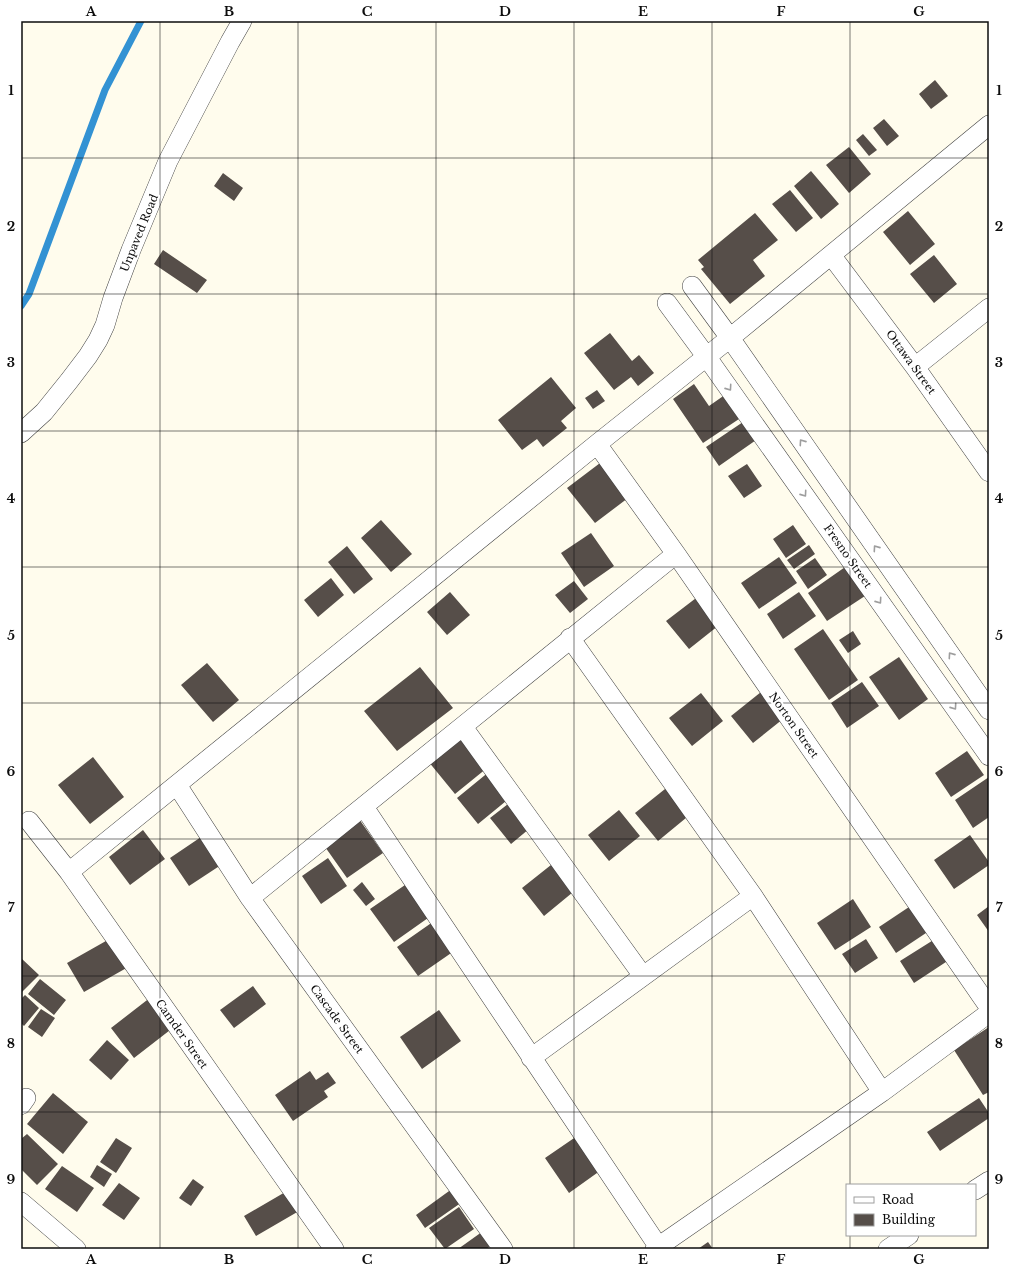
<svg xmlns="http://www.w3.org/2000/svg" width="1010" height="1270" font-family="'Libre Baskerville',serif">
<rect width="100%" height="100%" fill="#fffced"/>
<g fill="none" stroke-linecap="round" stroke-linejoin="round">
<path stroke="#3392d3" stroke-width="7" d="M 21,306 L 29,294 L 105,90 L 141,21"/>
</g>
<path fill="#564e49" d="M 935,80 L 948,96 L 931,109 L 919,94 Z
M 884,119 L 899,136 L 887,146 L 873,128 Z
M 863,134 L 877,150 L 869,156 L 856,140 Z
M 849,147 L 871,174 L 849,193 L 826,165 Z
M 811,171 L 839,204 L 821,219 L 794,186 Z
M 223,173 L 243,188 L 234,201 L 214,186 Z
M 790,190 L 813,218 L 796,232 L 772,204 Z
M 908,211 L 935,244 L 910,265 L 883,232 Z
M 755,213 L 778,240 L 753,260 L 765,276 L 730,304 L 701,269 L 704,267 L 698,260 Z
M 163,250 L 207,280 L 197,293 L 154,264 Z
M 934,255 L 957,284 L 934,303 L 910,274 Z
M 610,333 L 632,361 L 639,355 L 654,373 L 638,386 L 631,377 L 614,390 L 584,353 Z
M 551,377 L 576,408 L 561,421 L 567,428 L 543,447 L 537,439 L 522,450 L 498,420 Z
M 694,384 L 709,406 L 729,392 L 745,415 L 703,443 L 673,399 Z
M 597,390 L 605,401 L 593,409 L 585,398 Z
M 746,420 L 759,438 L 719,466 L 706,447 Z
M 604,460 L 632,495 L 595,523 L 567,488 Z
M 747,464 L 762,486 L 744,498 L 728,476 Z
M 381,520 L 412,554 L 391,572 L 361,538 Z
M 793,525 L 806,544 L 786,558 L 773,539 Z
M 591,533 L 614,566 L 584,587 L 561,553 Z
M 809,545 L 815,554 L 794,569 L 787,560 Z
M 347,546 L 373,579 L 354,594 L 328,562 Z
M 779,557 L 797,583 L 759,609 L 741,583 Z
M 815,558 L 827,575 L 808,589 L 796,571 Z
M 848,565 L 868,594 L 827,621 L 808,593 Z
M 331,578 L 344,595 L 318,617 L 304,600 Z
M 574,581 L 588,599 L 570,613 L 555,595 Z
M 450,592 L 470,615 L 447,635 L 427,612 Z
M 799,592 L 816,616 L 783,639 L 767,614 Z
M 700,595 L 723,622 L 689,649 L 666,621 Z
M 823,629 L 858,680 L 829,700 L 794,649 Z
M 853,631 L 861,644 L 848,653 L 839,640 Z
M 899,657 L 928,699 L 899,720 L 869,677 Z
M 207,663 L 239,700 L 213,722 L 181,685 Z
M 420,667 L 453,708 L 397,751 L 364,711 Z
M 862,682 L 879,706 L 847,728 L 831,703 Z
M 761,692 L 783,719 L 753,743 L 731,716 Z
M 701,693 L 723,721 L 692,746 L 669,718 Z
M 460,736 L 487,768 L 455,794 L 428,761 Z
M 967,751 L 984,775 L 951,797 L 935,773 Z
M 93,757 L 124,797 L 90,824 L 58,785 Z
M 490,771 L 511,797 L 478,824 L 457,798 Z
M 989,777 L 989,817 L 973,828 L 955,800 Z
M 670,785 L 692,813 L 658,841 L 635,813 Z
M 508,804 L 529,829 L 511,844 L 490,818 Z
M 619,810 L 640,836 L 609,861 L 588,835 Z
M 359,819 L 383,853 L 347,878 L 323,844 Z
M 143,830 L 165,859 L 130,885 L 109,857 Z
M 204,835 L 224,863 L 189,886 L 170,858 Z
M 970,835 L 989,862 L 989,865 L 954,889 L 934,860 Z
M 328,858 L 347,886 L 321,904 L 302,876 Z
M 556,861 L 578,888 L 544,916 L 522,888 Z
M 362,882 L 375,899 L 366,906 L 353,890 Z
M 405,885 L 428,918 L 394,942 L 370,909 Z
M 853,899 L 871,927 L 835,950 L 817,923 Z
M 912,905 L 929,931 L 896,953 L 879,927 Z
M 989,906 L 989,932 L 977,915 Z
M 437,919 L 457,949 L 418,976 L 397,947 Z
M 113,937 L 130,966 L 84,992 L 67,963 Z
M 866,939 L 878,958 L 855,973 L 842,954 Z
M 935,939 L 949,960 L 914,983 L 900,961 Z
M 21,958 L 39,975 L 21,993 Z
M 40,979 L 66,1000 L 54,1015 L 28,994 Z
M 253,986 L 266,1004 L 234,1028 L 220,1010 Z
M 25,995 L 39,1008 L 24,1026 L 21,1023 L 21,999 Z
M 151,997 L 174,1027 L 134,1058 L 111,1028 Z
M 41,1009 L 55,1018 L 42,1037 L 28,1027 Z
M 439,1010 L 461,1041 L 422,1069 L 400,1037 Z
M 989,1027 L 989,1092 L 983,1095 L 954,1050 Z
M 107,1040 L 129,1060 L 111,1080 L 89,1060 Z
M 310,1071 L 316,1080 L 328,1072 L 336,1083 L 324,1091 L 328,1097 L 293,1121 L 275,1095 Z
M 53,1093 L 88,1122 L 63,1154 L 27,1124 Z
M 979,1098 L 989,1113 L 989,1118 L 940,1151 L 927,1132 Z
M 27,1134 L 58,1164 L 37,1185 L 21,1169 L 21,1139 Z
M 580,1134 L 604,1168 L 569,1193 L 545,1158 Z
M 116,1138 L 132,1148 L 116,1173 L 100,1162 Z
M 97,1165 L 112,1174 L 104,1187 L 90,1177 Z
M 62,1166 L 94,1188 L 77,1212 L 45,1189 Z
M 193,1179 L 204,1187 L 191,1206 L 179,1198 Z
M 119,1183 L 140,1198 L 124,1220 L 102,1205 Z
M 456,1186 L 465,1200 L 425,1228 L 416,1215 Z
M 287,1191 L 299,1211 L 256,1236 L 244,1216 Z
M 459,1207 L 474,1229 L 445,1249 L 429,1228 Z
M 486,1229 L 496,1243 L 486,1249 L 458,1249 Z
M 708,1242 L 713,1249 L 698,1249 Z"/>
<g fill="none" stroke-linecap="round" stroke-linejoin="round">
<g stroke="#404040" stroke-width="20">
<path id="street" d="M 831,255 L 915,367 L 989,472
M 692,286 L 730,338 L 989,710
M 667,303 L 706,356 L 989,756
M 915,367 L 989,308
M 21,433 L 44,412 L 69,381 L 88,356 L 98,340 L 105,325 L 113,298 L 131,250 L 168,161 L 230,42 L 242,21
M 597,444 L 676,554 L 989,1007
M 570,638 L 753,896 L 882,1092
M 463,727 L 643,976
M 177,785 L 250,898 L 503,1249
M 364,807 L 658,1246
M 29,821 L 69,872 L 334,1249
M 69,872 L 597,444 L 730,338 L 989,125
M 250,898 C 393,784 533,668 676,554
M 531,1058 L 753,896
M 21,1105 L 26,1098
M 975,1190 L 989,1181
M 21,1202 L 76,1249
M 655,1249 L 882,1092 L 989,1013
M 888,1249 L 909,1235"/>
</g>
<use href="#street" stroke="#fff" stroke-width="19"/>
</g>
<defs><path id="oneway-chevron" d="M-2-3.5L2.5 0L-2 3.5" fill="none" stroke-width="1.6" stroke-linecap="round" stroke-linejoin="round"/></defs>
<g stroke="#9e9e9e">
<use href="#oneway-chevron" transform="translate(729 388) rotate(55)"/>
<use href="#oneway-chevron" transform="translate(802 442) rotate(-125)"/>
<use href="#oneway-chevron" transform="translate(804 494) rotate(55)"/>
<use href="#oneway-chevron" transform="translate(876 548) rotate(-125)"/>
<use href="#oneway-chevron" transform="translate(879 601) rotate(55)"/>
<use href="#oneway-chevron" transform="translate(951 655) rotate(-125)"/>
<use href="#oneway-chevron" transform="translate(954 707) rotate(55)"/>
</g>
<path fill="none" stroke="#0d0d0d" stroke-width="1" stroke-opacity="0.55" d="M 160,21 L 160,1249M 298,21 L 298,1249M 436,21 L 436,1249M 574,21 L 574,1249M 712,21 L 712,1249M 850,21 L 850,1185M 21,158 L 989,158M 21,294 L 989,294M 21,431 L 989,431M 21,567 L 989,567M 21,703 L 989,703M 21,839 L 989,839M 21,976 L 989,976M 21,1112 L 989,1112M 850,1235 L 850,1249"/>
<g text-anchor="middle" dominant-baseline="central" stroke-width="4" stroke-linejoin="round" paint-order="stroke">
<g font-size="11" fill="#0d0d0d" stroke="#fff">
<text transform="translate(139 233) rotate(-68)">Unpaved Road</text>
<text transform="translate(911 362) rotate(54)">Ottawa Street</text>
<text transform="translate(848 556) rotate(55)">Fresno Street</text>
<text transform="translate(794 725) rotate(55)">Norton Street</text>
<text transform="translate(337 1019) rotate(54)">Cascade Street</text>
<text transform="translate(182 1034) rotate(55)">Camder Street</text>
</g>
</g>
<rect width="1010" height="1270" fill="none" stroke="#ffffff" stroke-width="44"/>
<rect x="846" y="1184" width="130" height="52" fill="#ffffff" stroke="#9e9e9e"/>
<rect x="854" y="1197" width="20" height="6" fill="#ffffff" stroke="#9e9e9e"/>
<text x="882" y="1204" font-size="12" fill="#0d0d0d">Road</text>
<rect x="854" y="1214" width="20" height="12" fill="#564e49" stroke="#9e9e9e"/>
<text x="882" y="1224" font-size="12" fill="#0d0d0d">Building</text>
<rect x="22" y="22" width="966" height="1226" fill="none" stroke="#0d0d0d" stroke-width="1.5"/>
<g font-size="13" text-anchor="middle" font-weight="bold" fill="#0d0d0d">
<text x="91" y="16">A</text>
<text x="229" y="16">B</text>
<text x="367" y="16">C</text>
<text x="505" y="16">D</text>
<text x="643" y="16">E</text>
<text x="781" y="16">F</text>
<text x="919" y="16">G</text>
<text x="11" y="95">1</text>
<text x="999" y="95">1</text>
<text x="11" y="231">2</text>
<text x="999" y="231">2</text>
<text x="11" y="367">3</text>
<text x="999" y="367">3</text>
<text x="11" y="503">4</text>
<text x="999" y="503">4</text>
<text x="11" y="640">5</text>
<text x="999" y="640">5</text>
<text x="11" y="776">6</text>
<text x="999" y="776">6</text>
<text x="11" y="912">7</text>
<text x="999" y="912">7</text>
<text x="11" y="1048">8</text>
<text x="999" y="1048">8</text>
<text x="11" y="1184">9</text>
<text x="999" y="1184">9</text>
<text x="91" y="1264">A</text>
<text x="229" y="1264">B</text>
<text x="367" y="1264">C</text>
<text x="505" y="1264">D</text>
<text x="643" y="1264">E</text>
<text x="781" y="1264">F</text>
<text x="919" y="1264">G</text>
</g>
</svg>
